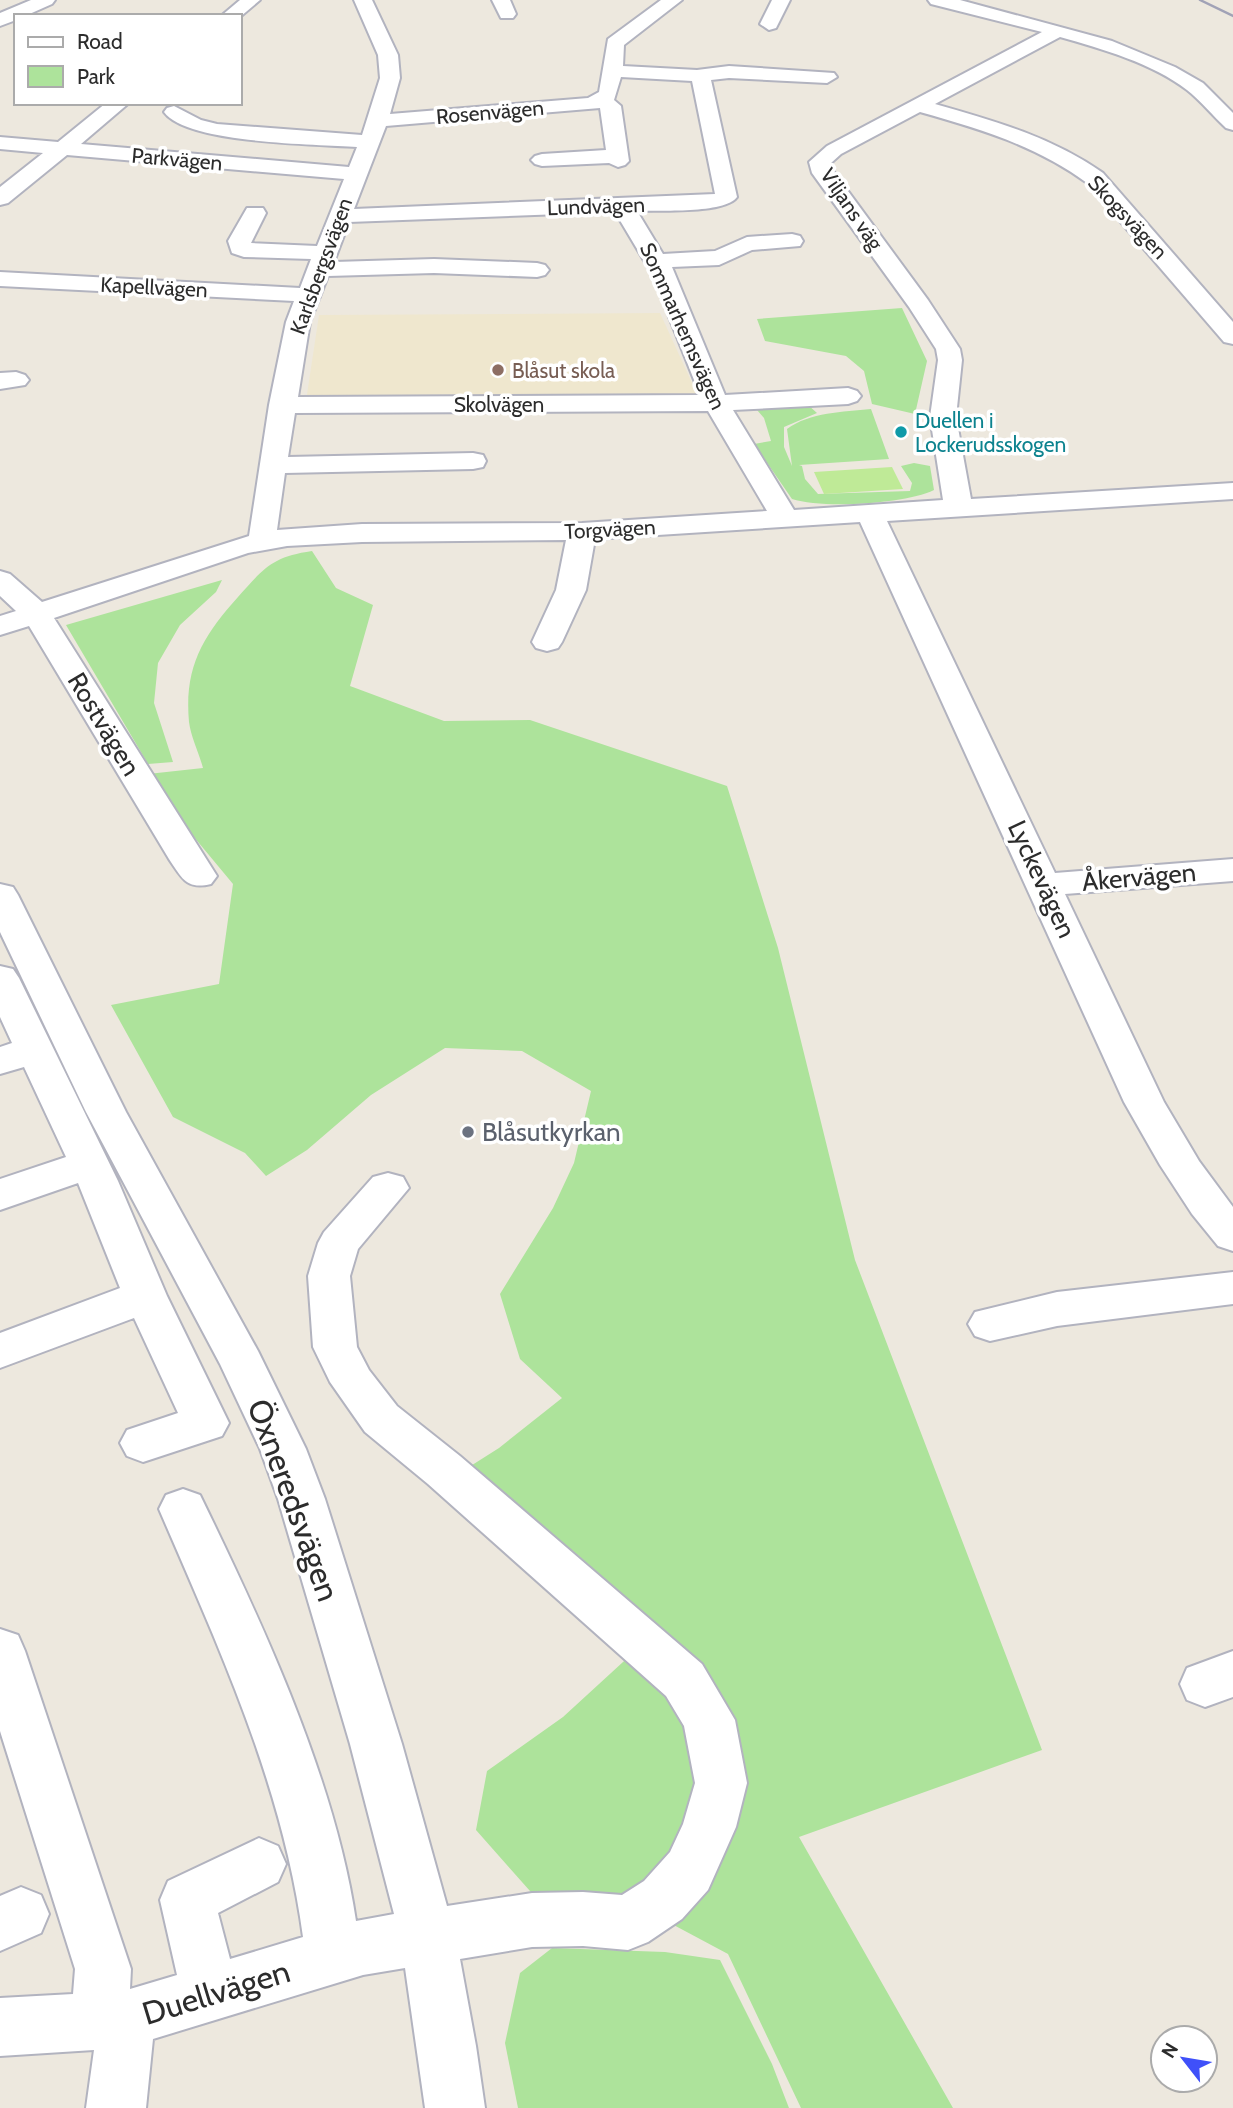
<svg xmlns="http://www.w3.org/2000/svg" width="1233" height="2108" font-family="Cabin,sans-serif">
<rect width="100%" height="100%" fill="#ede8de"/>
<path fill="#efe7ce" d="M 660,313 L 698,396 L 306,401 L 319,315 Z"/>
<path fill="#ade39b" d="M 902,308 L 927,361 L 915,414 L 872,404 L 864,371 L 846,356 L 765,341 L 757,319 Z
M 808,405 L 817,413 L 784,427 L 784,447 L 792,466 L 787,429 C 810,412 843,412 871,409 L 889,459 L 799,465 L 802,466 L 805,479 L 818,494 L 910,491 L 912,483 L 901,466 L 914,463 L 930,466 L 934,490 C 905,504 823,509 792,499 L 754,444 L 771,441 L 764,418 L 757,410 Z
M 312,551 L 336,588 L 373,605 L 350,686 L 444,721 L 530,720 L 727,786 L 778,948 L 855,1260 L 1042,1750 L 799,1837 L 953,2108 L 801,2108 L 728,1954 L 625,1899 L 538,1900 L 476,1830 L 487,1771 L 563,1717 L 659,1629 L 580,1557 L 469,1467 L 499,1448 L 562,1398 L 520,1359 L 500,1294 L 553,1208 L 574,1163 L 591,1091 L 522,1051 L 445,1048 L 371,1095 L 307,1150 L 266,1176 L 245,1153 L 173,1117 L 111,1005 L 219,984 L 233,884 L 179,819 L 148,774 L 203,768 C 199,753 191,737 189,722 C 184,667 203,636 238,597 C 265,567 272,557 312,551 Z
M 222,580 L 216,592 L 180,625 L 158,663 L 154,703 L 173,762 L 148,764 L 66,625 Z
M 552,1948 L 665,1952 L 720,1960 L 772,2064 L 789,2108 L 518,2108 L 505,2043 L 520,1973 Z"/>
<path fill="#bfea97" d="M 892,467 L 903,489 L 824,494 L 814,472 Z"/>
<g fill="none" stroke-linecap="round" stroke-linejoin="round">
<g stroke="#b2b3bf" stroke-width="4">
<path id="minor" d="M 31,0 L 55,0 L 52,4 L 25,16 L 16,16 L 16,20 L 0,26 L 0,13 Z
M 240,0 L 260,0 L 240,17 L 221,16 Z
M 354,0 L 372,0 L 398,55 L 400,78 L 390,114 L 588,98 L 599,92 L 608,39 L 661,0 L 682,0 L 624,45 L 623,66 L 697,70 L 729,66 L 834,73 L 837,77 L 827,83 L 729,78 L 711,80 L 737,197 C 725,214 658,210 637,211 L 663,254 L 715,251 L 747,237 L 792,234 L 800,236 L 803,241 L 800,246 L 752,250 L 719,265 L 672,267 L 725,395 L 848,388 L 857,391 L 861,396 L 857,401 L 848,404 L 733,410 L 794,510 L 943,500 L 930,417 L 938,360 L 936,349 L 909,307 L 812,173 L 809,162 L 827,146 L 1042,32 L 931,4 L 928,0 L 960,0 L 1112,41 L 1175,67 L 1203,83 L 1233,113 L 1233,130 L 1226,128 C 1213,116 1200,100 1187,90 C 1152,63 1102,49 1060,37 L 935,104 C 995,121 1052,137 1103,173 L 1233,322 L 1233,344 L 1224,342 L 1087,183 C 1037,146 980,129 920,112 L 841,154 L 831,163 L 834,172 L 928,300 L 960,349 L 962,360 L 956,417 L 971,499 L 1233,483 L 1233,499 L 887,521 L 1055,873 L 1233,859 L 1233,881 L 1065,894 L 1164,1102 L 1199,1161 L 1233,1207 L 1233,1251 L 1218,1246 L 1192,1214 L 1160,1165 L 1124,1102 L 860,522 L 595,539 L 586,590 L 562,642 L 558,648 L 547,651 L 536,648 L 532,642 L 556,590 L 566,540 L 362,542 L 287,546 L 248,553 L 54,618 L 217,876 L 211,884 C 186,890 182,878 169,859 L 29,626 L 0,635 L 0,616 L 16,611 L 0,596 L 0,571 L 10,574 L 42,602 L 249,536 L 269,405 L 286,322 L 294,301 L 0,286 L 0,272 L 300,288 L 311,259 L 244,257 L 232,253 L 228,241 L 247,208 L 263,208 L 266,213 L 251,243 L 317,246 L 344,179 L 67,155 L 8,203 L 0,205 L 0,187 L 43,153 L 0,149 L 0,137 L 58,142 L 106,103 L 129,103 L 81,144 L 349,167 L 357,147 C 316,144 187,144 164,112 L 167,108 L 174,106 L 201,120 L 217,124 L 362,135 L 380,78 L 378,55 ZM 621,77 L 692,81 L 715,194 L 354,209 L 386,126 L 600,108 L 606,150 L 542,154 L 535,156 L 531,160 L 535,164 L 542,166 L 609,163 L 618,167 L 625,165 L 629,161 L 621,106 L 614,100 ZM 615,212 L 652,274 L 700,395 L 298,397 L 310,322 L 328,276 L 434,273 L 537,277 L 545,275 L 549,270 L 545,265 L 537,263 L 434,259 L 334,262 L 349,222 ZM 708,411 L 767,511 L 582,523 L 362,524 L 277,530 L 285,473 L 473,469 L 483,467 L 486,461 L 483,455 L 473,453 L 288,457 L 295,413 Z
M 492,0 L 510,0 L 516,14 L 513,18 L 501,18 Z
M 772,0 L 790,0 L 776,28 L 769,30 L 760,24 Z
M 16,372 L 25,375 L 29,380 L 25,385 L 0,389 L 0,373 Z
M 0,884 L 13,887 L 18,895 L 126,1112 L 258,1351 L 306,1449 L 325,1499 L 402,1744 L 447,1906 L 532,1893 L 583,1892 L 622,1895 L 644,1881 L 670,1852 L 683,1824 L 695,1783 L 684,1726 L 666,1696 L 428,1484 L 365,1432 L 330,1382 L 313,1347 L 308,1276 L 318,1243 L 324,1232 L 373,1177 L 388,1173 L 403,1177 L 409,1188 L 358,1249 L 350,1276 L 357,1347 L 369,1370 L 397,1406 L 460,1456 L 702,1664 L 735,1720 L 747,1783 L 736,1827 L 708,1890 L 682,1919 L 648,1942 L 628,1950 L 583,1946 L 532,1947 L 460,1959 L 476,2046 L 485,2108 L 425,2108 L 405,1968 L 363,1975 L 153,2039 L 146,2108 L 86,2108 L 94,2050 L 0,2056 L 0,1998 L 73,1994 L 75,1969 L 0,1731 L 0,1629 L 18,1635 L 25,1651 L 131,1969 L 130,1989 L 177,1975 L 160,1900 L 168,1881 L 259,1838 L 278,1846 L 286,1864 L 278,1882 L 218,1913 L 230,1959 L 303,1937 C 283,1786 219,1648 159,1509 L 166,1495 L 183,1489 L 200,1495 C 263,1624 335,1779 356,1921 L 394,1914 L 350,1744 L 278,1499 L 260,1449 L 220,1364 L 86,1112 L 0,932 Z
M 0,966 L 13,969 L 19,978 L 118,1181 L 167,1296 L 229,1423 L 222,1436 L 143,1462 L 127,1456 L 120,1443 L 127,1430 L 178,1413 L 134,1318 L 0,1368 L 0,1333 L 120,1288 L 78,1183 L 0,1210 L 0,1179 L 66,1157 L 24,1067 L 0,1074 L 0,1047 L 12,1043 L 0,1017 Z
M 1233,1272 L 1233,1304 L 1057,1326 L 990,1341 L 975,1336 L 968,1324 L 975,1312 L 1057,1292 Z
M 1233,1651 L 1233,1697 L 1205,1707 L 1187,1700 L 1180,1684 L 1187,1668 Z
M 21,1887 L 41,1895 L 49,1914 L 41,1933 L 0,1951 L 0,1896 Z"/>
</g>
<use href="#minor" fill="#fff" fill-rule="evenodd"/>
<path stroke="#a1a2b6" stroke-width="2.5" d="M 1200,0 L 1233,16"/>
</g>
<circle fill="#8d6e63" stroke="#fff" stroke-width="2.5" cx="498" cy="370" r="7"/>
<circle fill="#0f9aa8" stroke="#fff" stroke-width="2.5" cx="901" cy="432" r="7"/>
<circle fill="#6b7280" stroke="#fff" stroke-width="2.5" cx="468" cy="1132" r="7"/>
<g text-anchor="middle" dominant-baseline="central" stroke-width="7" stroke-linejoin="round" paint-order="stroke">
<g font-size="21" fill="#2c2c2c" stroke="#fff">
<text transform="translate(490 112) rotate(-5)">Rosenvägen</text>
<text transform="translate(177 159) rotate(5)">Parkvägen</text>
<text transform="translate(596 206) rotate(-2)">Lundvägen</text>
<text transform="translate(852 209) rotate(56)">Viljans väg</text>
<text transform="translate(1128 217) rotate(47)">Skogsvägen</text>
<text transform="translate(321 266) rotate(-70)">Karlsbergsvägen</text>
<text transform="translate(154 287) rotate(3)">Kapellvägen</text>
<text transform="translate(683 326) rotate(66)">Sommarhemsvägen</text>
<text x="499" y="404">Skolvägen</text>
<text transform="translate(610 529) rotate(-3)">Torgvägen</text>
</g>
<g font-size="21" fill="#785e54" stroke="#fff" text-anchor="start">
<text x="512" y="370">Blåsut skola</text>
</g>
<g font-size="21" fill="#0d838f" stroke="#fff" text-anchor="start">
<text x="915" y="420">Duellen i<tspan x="915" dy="24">Lockerudsskogen</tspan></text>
</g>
<g font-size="26" fill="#2c2c2c" stroke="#fff">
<text transform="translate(104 724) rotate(59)">Rostvägen</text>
<text transform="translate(1139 877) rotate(-5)">Åkervägen</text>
<text transform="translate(1042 879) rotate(65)">Lyckevägen</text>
</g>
<g font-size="26" fill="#5b616d" stroke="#fff" text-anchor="start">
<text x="482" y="1132">Blåsutkyrkan</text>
</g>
<g font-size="32" fill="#2c2c2c" stroke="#fff">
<text transform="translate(294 1500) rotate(70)">Öxneredsvägen</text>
<text transform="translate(216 1992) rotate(-17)">Duellvägen</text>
</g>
</g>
<rect x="14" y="14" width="228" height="91" fill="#ffffff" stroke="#ababab" stroke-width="2"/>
<rect x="28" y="37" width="35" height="10" fill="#ffffff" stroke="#ababab" stroke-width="2"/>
<text x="77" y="49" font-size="21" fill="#2c2c2c">Road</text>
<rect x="28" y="66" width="35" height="21" fill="#ade39b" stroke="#ababab" stroke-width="2"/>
<text x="77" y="84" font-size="21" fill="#2c2c2c">Park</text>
<g transform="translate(1184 2059) rotate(301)"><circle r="33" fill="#ffffff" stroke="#ababab" stroke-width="2"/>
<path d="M0-5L12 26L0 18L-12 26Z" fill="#3f50f9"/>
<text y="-10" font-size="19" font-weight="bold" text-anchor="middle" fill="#2c2c2c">N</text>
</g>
</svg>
